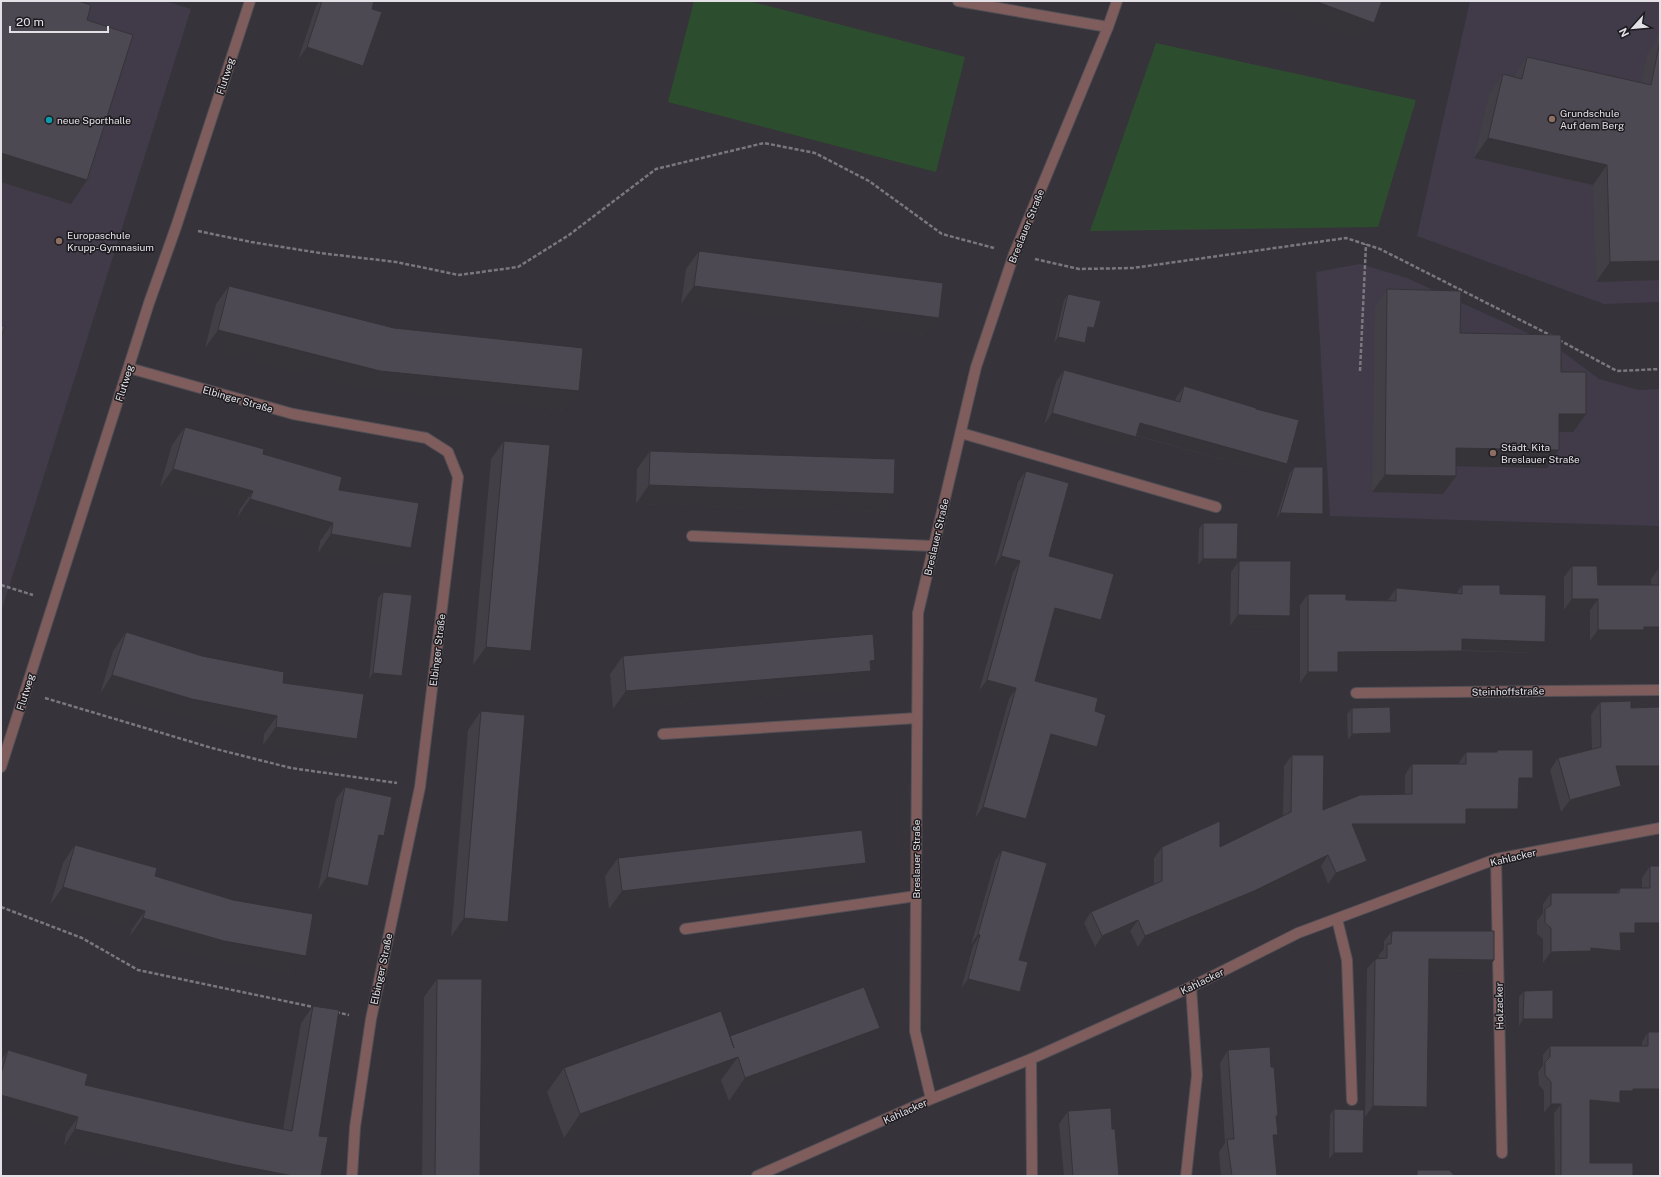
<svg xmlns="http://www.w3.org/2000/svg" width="1661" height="1177" font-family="'Public Sans',sans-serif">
<rect width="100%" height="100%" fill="#36333b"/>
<path fill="#413b49" d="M 1,1 L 165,1 L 191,9 L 1,612 Z
M 1470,1 L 1660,1 L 1660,302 L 1604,304 L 1417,236 Z
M 1360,264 L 1407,278 L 1552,344 L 1599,379 L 1639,390 L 1660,389 L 1660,526 L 1330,516 L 1316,272 Z"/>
<path fill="#2d4e2e" d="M 694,1 L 749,1 L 965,57 L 936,172 L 668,102 Z
M 1156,43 L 1416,100 L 1378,227 L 1090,231 Z"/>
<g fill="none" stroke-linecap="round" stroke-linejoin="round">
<g stroke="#524f56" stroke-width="12">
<path id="lane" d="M 958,1 L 1108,27
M 961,433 L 1216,507
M 692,536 L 934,546
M 663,734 L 917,718
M 1337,919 L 1347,960 L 1352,1100
M 685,929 L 916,896
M 1031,1059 L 1032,1176
M 1186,1176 L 1197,1075 L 1191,987"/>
</g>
<g stroke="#524f56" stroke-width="12">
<path id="street" d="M 129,368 L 293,414 L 426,438 L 448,452 L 458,477 L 420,787 L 371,1019 L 355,1127 L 352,1176
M 1356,693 L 1660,690
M 1,767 L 149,303 L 176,227 L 250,1
M 1496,859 L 1502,1153
M 931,1099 L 915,1031 L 918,613 L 976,367 L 1014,254 L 1108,27 L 1117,1
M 757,1176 L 931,1099 L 1031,1059 L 1191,987 L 1298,933 L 1496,859 L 1660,828"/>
</g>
<path stroke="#7a787e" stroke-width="2.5" stroke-dasharray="4 2" stroke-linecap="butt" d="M 198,231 L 251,242 L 320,253 L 396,262 L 459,275 L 518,267 L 569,235 L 656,169 L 764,143 L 815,153 L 869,181 L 942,234 L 994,248
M 1035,259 L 1079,269 L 1133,268 L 1346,238 L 1380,249 L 1552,336
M 1559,340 L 1617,371 L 1660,369
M 1360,371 L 1366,244
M 1,585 L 33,595
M 45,698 L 212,748 L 291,768 L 397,783
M 1,907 L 82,938 L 138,970 L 313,1007
M 336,1012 L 349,1015"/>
<use href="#lane" stroke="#7e5d5c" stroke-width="10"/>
<use href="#street" stroke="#7e5d5c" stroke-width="10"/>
</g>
<path fill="#423f47" d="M 319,1 L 374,1 L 372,9 L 363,66 L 355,79 L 298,60 L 316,6 Z
M 1660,24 L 1660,280 L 1596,282 L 1593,185 L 1474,158 L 1489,94 L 1503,74 L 1513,77 L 1527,57 L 1641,83 L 1647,54 L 1656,42 Z
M 699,251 L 926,336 L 681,304 L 686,269 Z
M 229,286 L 566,410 L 367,389 L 205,348 L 216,304 Z
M 1387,289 L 1460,333 L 1561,372 L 1586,414 L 1573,432 L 1559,432 L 1547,468 L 1456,466 L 1456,476 L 1443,494 L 1372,492 L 1375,307 Z
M 1068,294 L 1094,328 L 1090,334 L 1087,334 L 1085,343 L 1080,350 L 1054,343 L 1064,300 Z
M 1064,370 L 1175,401 L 1176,398 L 1184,386 L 1256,409 L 1279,475 L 1137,436 L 1128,449 L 1044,425 L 1056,382 Z
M 185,427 L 263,454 L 339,490 L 398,567 L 318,553 L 320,541 L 237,518 L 240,509 L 160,487 L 172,445 Z
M 504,441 L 519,669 L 473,665 L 491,459 Z
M 650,451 L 882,512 L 636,504 L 637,469 Z
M 1294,467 L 1323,514 L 1318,520 L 1276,519 L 1290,473 Z
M 1026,471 L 1049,556 L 1093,631 L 1052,620 L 1035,681 L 1095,711 L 1089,758 L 1047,746 L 1026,819 L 1018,830 L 975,818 L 1009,699 L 979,691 L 1013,572 L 994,567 L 1018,482 Z
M 1203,523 L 1237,559 L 1233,566 L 1198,565 L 1199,529 Z
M 1239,561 L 1282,627 L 1230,626 L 1231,572 Z
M 1572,566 L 1598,585 L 1651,585 L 1651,579 L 1659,568 L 1660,568 L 1660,638 L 1638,638 L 1637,641 L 1590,641 L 1590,610 L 1564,610 L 1564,577 Z
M 1462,585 L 1500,594 L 1538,653 L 1462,651 L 1455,662 L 1338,663 L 1331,683 L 1300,683 L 1300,605 L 1308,594 L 1346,600 L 1388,601 L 1388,600 L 1396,588 L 1456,594 Z
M 383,592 L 402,676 L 397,683 L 369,679 L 378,598 Z
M 126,632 L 283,683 L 357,739 L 344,757 L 263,745 L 264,734 L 179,717 L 100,694 L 113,651 Z
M 623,656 L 875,660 L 871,666 L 871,671 L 859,689 L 613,709 L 610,674 Z
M 1600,702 L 1631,708 L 1660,778 L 1619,778 L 1621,786 L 1613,798 L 1561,812 L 1550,770 L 1558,758 L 1592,749 L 1591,715 Z
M 1352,708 L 1391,733 L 1387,739 L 1348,740 L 1347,714 Z
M 481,711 L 508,922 L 495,940 L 451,937 L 468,730 Z
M 1497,750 L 1525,789 L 1519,789 L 1511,820 L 1466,820 L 1458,835 L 1356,835 L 1359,872 L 1328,884 L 1321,866 L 1246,902 L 1138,947 L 1130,931 L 1095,947 L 1084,923 L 1091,912 L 1154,884 L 1154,858 L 1162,847 L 1220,847 L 1283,816 L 1284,766 L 1292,755 L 1323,810 L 1405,794 L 1405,775 L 1412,764 L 1458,764 L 1466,752 L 1496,752 Z
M 345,787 L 377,846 L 368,886 L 359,898 L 318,890 L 336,799 Z
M 75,845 L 293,974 L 211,959 L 130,936 L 132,929 L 50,905 L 63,863 Z
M 1002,850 L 1019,960 L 1020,992 L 1012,1003 L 961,989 L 973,946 L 971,945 L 995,861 Z
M 618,858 L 866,863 L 853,881 L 609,909 L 605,876 Z
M 1650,866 L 1660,866 L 1633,935 L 1626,944 L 1621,944 L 1613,963 L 1585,960 L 1583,963 L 1543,963 L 1543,939 L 1537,934 L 1537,921 L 1543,913 L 1543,904 L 1551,893 L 1616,893 L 1620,888 L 1642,888 L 1642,878 Z
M 1392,931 L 1494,960 L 1486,971 L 1429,970 L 1419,1117 L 1365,1117 L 1367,969 L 1375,959 L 1379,958 L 1379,955 L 1384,949 L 1384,941 Z
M 437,979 L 480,1176 L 422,1176 L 424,997 Z
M 1524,991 L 1548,1025 L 1519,1026 L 1519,997 Z
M 313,1006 L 319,1136 L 64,1146 L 66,1134 L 1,1115 L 1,1060 L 8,1050 L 85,1085 L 246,1122 L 283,1129 L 301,1023 Z
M 1648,1032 L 1660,1032 L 1626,1100 L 1620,1100 L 1620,1103 L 1613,1112 L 1590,1110 L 1590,1163 L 1633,1176 L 1555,1176 L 1554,1113 L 1544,1113 L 1544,1091 L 1539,1085 L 1538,1072 L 1543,1065 L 1543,1055 L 1550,1046 L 1642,1046 L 1642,1042 Z
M 730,1036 L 863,1051 L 729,1101 L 721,1080 L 564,1138 L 547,1092 L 564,1068 Z
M 1228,1050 L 1271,1067 L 1278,1135 L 1274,1140 L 1277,1176 L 1221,1176 L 1219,1152 L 1225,1143 L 1220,1063 Z
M 1334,1109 L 1359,1160 L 1329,1159 L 1330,1115 Z
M 1068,1111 L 1112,1129 L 1119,1176 L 1064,1176 L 1059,1124 Z"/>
<path fill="#363339" d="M 1254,1 L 1315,1 L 1374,23 L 1361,41 Z
M 307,47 L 363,66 L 355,79 L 298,60 Z
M 1488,138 L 1607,165 L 1593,185 L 1474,158 Z
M 1,153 L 87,180 L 71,204 L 1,182 Z
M 1660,261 L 1660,280 L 1596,282 L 1610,262 Z
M 694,286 L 939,318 L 926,336 L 681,304 Z
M 1088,327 L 1094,328 L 1090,334 L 1084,333 Z
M 218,330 L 579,391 L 566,410 L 367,389 L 205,348 Z
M 1058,337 L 1085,343 L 1080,350 L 1054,343 Z
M 1052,413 L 1136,437 L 1128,449 L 1044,425 Z
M 1559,414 L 1586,414 L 1573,432 L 1547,432 Z
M 1140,423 L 1287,464 L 1279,475 L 1132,434 Z
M 1456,448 L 1559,450 L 1547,468 L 1444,466 Z
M 173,469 L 253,491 L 240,509 L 160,487 Z
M 1385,475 L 1456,476 L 1443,494 L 1372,492 Z
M 649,485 L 894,494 L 882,512 L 636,504 Z
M 250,499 L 333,523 L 320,541 L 237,518 Z
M 1280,513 L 1323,514 L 1318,520 L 1276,519 Z
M 331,534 L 411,548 L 398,567 L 318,553 Z
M 1001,556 L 1020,561 L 1013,572 L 994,567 Z
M 1203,559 L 1237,559 L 1233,566 L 1198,565 Z
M 1572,599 L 1598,599 L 1590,610 L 1564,610 Z
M 1055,608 L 1101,620 L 1093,631 L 1047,619 Z
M 1238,615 L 1290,616 L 1282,627 L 1230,626 Z
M 1644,627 L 1660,627 L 1660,638 L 1638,638 L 1637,641 L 1590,641 L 1598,630 Z
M 1462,639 L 1545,642 L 1538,653 L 1455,650 Z
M 486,647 L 531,651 L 519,669 L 473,665 Z
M 1462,651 L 1455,662 L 1331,663 L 1338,652 Z
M 875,660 L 867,671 L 871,671 L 859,689 L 613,709 L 626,691 Z
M 1308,672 L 1338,672 L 1331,683 L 1300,683 Z
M 373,673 L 402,676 L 397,683 L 369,679 Z
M 112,675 L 277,716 L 264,734 L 179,717 L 100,694 Z
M 987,680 L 1016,688 L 1009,699 L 979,691 Z
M 276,727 L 357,739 L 344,757 L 263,745 Z
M 1391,733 L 1387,739 L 1348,740 L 1352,734 Z
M 1051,734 L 1097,747 L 1089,758 L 1043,745 Z
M 1616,766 L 1660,766 L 1660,778 L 1608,779 Z
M 1519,778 L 1533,778 L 1525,789 L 1511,788 Z
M 1621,786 L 1613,798 L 1561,812 L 1570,800 Z
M 983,807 L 1026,819 L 1018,830 L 975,818 Z
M 1466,809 L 1518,809 L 1511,820 L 1458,820 Z
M 1352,824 L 1466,824 L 1458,835 L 1345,835 Z
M 379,835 L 384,836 L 375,848 Z
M 1328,855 L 1321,866 L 1246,902 L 1138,947 L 1145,936 Z
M 1367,861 L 1359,872 L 1328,884 L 1336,873 Z
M 866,863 L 853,881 L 609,909 L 622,891 Z
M 327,877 L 368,886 L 359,898 L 318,890 Z
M 63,887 L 145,911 L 132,929 L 50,905 Z
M 143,918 L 306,956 L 293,974 L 211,959 L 130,936 Z
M 464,918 L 508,922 L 495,940 L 451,937 Z
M 1138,920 L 1130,931 L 1095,947 L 1102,936 Z
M 1635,923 L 1660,923 L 1660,935 L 1633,935 L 1626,944 L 1612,944 L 1620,933 Z
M 978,934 L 980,935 L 973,946 L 971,945 Z
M 1591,948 L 1621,951 L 1613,963 L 1585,960 L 1583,963 L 1543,963 L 1551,952 Z
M 1429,959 L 1494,960 L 1486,971 L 1422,970 Z
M 968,979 L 1020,992 L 1012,1003 L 961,989 Z
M 1523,1019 L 1553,1019 L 1548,1025 L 1519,1026 Z
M 880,1028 L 863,1051 L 729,1101 L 745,1078 Z
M 738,1057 L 721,1080 L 564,1138 L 580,1114 Z
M 1633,1089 L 1660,1089 L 1660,1098 L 1628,1098 L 1626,1100 L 1613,1100 L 1620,1091 Z
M 1,1095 L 78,1117 L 66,1134 L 1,1115 Z
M 1590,1100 L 1620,1103 L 1613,1112 L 1583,1110 Z
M 1551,1104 L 1561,1104 L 1554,1113 L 1544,1113 Z
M 1373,1106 L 1427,1107 L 1419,1117 L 1365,1117 Z
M 75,1129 L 293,1176 L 197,1176 L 64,1146 Z
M 1273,1135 L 1278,1135 L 1269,1147 Z
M 1334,1153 L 1363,1153 L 1359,1160 L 1329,1159 Z"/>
<path fill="#4d4952" stroke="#363339" d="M 1,1 L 78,1 L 91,5 L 87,20 L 133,35 L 87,180 L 1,153 Z
M 322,1 L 374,1 L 372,9 L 382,12 L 363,66 L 307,47 Z
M 1315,1 L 1382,1 L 1374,23 Z
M 1660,41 L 1660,261 L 1610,262 L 1607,165 L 1488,138 L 1503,74 L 1522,79 L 1527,57 L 1651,85 Z
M 699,251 L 943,283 L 939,318 L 694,286 Z
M 229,286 L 394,328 L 583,348 L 579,391 L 380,371 L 218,330 Z
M 1387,289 L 1461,291 L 1460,333 L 1561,335 L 1561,372 L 1586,372 L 1586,414 L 1559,414 L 1559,450 L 1456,448 L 1456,476 L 1385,475 Z
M 1068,294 L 1101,301 L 1094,328 L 1088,327 L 1085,343 L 1058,337 Z
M 1,325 L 5,326 L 1,337 Z
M 1064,370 L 1180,402 L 1184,386 L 1256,408 L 1256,409 L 1299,420 L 1287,464 L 1140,423 L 1136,437 L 1052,413 Z
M 185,427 L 264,449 L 263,454 L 342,477 L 339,490 L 419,503 L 411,548 L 331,534 L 333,523 L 250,499 L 253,491 L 173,469 Z
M 504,441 L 550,445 L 531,651 L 486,647 Z
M 650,451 L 895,459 L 894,494 L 649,485 Z
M 1294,467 L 1323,467 L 1323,514 L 1280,513 Z
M 1026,471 L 1069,483 L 1049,556 L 1114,574 L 1101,620 L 1055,608 L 1035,681 L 1098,698 L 1095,711 L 1106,715 L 1097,747 L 1051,734 L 1026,819 L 983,807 L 1016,688 L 987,680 L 1020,561 L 1001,556 Z
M 1203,523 L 1238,523 L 1237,559 L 1203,559 Z
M 1239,561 L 1291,561 L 1290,616 L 1238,615 Z
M 1572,566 L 1597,566 L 1598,585 L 1659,585 L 1659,568 L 1660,568 L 1660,627 L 1644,627 L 1644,630 L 1598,630 L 1598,599 L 1572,599 Z
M 1462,585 L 1500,585 L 1500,594 L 1546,595 L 1545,642 L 1462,639 L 1462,651 L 1338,652 L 1338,672 L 1308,672 L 1308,594 L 1346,594 L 1346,600 L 1396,601 L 1396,588 L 1462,594 Z
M 383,592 L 412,595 L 402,676 L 373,673 Z
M 126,632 L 202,656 L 284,672 L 283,683 L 364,694 L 357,739 L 276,727 L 277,716 L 192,699 L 112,675 Z
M 873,634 L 875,660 L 870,661 L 871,671 L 626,691 L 623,656 Z
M 1631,701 L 1631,708 L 1660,707 L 1660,766 L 1616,766 L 1621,786 L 1570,800 L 1558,758 L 1601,747 L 1600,702 Z
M 1390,707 L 1391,733 L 1352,734 L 1352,708 Z
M 481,711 L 525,715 L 508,922 L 464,918 Z
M 1497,750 L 1533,750 L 1533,778 L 1519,778 L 1518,809 L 1466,809 L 1466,824 L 1352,824 L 1367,861 L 1336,873 L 1328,855 L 1254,891 L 1145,936 L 1138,920 L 1102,936 L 1091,912 L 1162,881 L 1162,847 L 1220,821 L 1220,847 L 1291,812 L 1292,755 L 1324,755 L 1323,810 L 1360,795 L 1412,794 L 1412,764 L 1466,764 L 1466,752 L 1497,752 Z
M 345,787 L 392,797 L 384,836 L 379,835 L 368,886 L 327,877 Z
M 862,830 L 866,863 L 622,891 L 618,858 Z
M 75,845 L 157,868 L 155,876 L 233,900 L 313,914 L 306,956 L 224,941 L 143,918 L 145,911 L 63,887 Z
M 1002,850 L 1047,863 L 1019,960 L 1028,962 L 1020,992 L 968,979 L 980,935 L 978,934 Z
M 1650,866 L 1660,866 L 1660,923 L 1635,923 L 1635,933 L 1620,933 L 1621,951 L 1591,948 L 1591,951 L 1551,952 L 1551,928 L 1545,923 L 1545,909 L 1551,905 L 1551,893 L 1619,893 L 1620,888 L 1650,888 Z
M 1392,931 L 1494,931 L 1494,960 L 1429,959 L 1427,1107 L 1373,1106 L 1375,959 L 1387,958 L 1387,944 L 1391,944 Z
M 437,979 L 482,979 L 480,1176 L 435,1176 Z
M 864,987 L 880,1028 L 745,1078 L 738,1057 L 580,1114 L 564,1068 L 721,1011 L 734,1048 L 730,1036 Z
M 1553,990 L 1553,1019 L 1523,1019 L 1524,991 Z
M 313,1006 L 339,1010 L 319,1136 L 328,1137 L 321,1176 L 293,1176 L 236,1165 L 75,1129 L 78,1117 L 1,1095 L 1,1074 L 8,1050 L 88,1074 L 85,1085 L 246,1122 L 292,1131 Z
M 1648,1032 L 1660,1032 L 1660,1089 L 1633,1089 L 1633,1091 L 1620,1091 L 1620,1103 L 1590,1100 L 1590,1163 L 1633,1163 L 1633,1176 L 1561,1176 L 1561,1104 L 1551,1104 L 1551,1082 L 1545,1075 L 1545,1062 L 1550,1057 L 1550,1046 L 1648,1046 Z
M 1270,1047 L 1271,1067 L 1274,1067 L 1278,1116 L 1276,1116 L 1278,1135 L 1273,1135 L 1277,1176 L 1232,1176 L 1227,1139 L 1234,1139 L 1228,1050 Z
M 1111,1108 L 1112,1129 L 1115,1129 L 1119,1176 L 1073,1176 L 1068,1111 Z
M 1334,1109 L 1364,1110 L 1363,1153 L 1334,1153 Z
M 1417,1170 L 1449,1170 L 1455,1176 L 1351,1176 L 1351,1175 L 1417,1175 Z"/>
<g fill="#8d6e63" stroke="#1d1b1f" stroke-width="1.5">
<circle cx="1552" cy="119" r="4"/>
<circle cx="59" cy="241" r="4"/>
<circle cx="1493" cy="453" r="4"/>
</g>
<circle fill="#0f9aa8" stroke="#1d1b1f" stroke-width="1.5" cx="49" cy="120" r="4"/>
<g text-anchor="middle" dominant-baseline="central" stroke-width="3" stroke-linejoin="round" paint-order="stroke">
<g font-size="10" fill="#e3e1e6" stroke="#1d1b1f">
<text transform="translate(225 76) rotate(-72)">Flutweg</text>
<text transform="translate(1026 226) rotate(-68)">Breslauer Straße</text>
<text transform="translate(124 383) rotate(-72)">Flutweg</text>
<text transform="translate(238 399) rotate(16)">Elbinger Straße</text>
<text transform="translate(936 537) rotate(-77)">Breslauer Straße</text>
<text transform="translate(437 650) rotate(-83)">Elbinger Straße</text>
<text transform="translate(1508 691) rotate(-1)">Steinhoffstraße</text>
<text transform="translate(25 692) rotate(-72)">Flutweg</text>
<text transform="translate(1513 857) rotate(-13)">Kahlacker</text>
<text transform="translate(916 859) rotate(-90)">Breslauer Straße</text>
<text transform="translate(381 969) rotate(-78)">Elbinger Straße</text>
<text transform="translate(1202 981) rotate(-26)">Kahlacker</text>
<text transform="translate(1499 1006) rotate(-91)">Holzacker</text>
<text transform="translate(905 1111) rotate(-24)">Kahlacker</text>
</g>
<g font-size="10" fill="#e3e1e6" stroke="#1d1b1f" text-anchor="start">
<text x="1560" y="113">Grundschule<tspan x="1560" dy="12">Auf dem Berg</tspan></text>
<text x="57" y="120">neue Sporthalle</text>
<text x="67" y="235">Europaschule<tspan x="67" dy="12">Krupp-Gymnasium</tspan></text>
<text x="1501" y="447">Städt. Kita<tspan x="1501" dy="12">Breslauer Straße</tspan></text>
</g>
</g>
<rect width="1661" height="1177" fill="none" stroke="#e3e1e6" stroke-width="4"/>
<g transform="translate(1633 28) rotate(243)" stroke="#1d1b1f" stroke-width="3" paint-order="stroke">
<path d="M0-3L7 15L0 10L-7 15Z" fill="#e3e1e6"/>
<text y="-6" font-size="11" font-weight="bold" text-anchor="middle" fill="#e3e1e6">N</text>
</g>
<path d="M10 26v6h98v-6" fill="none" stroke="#e3e1e6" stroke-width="2"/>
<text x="16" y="26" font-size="12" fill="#e3e1e6" stroke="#1d1b1f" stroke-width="3" paint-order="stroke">20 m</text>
</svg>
